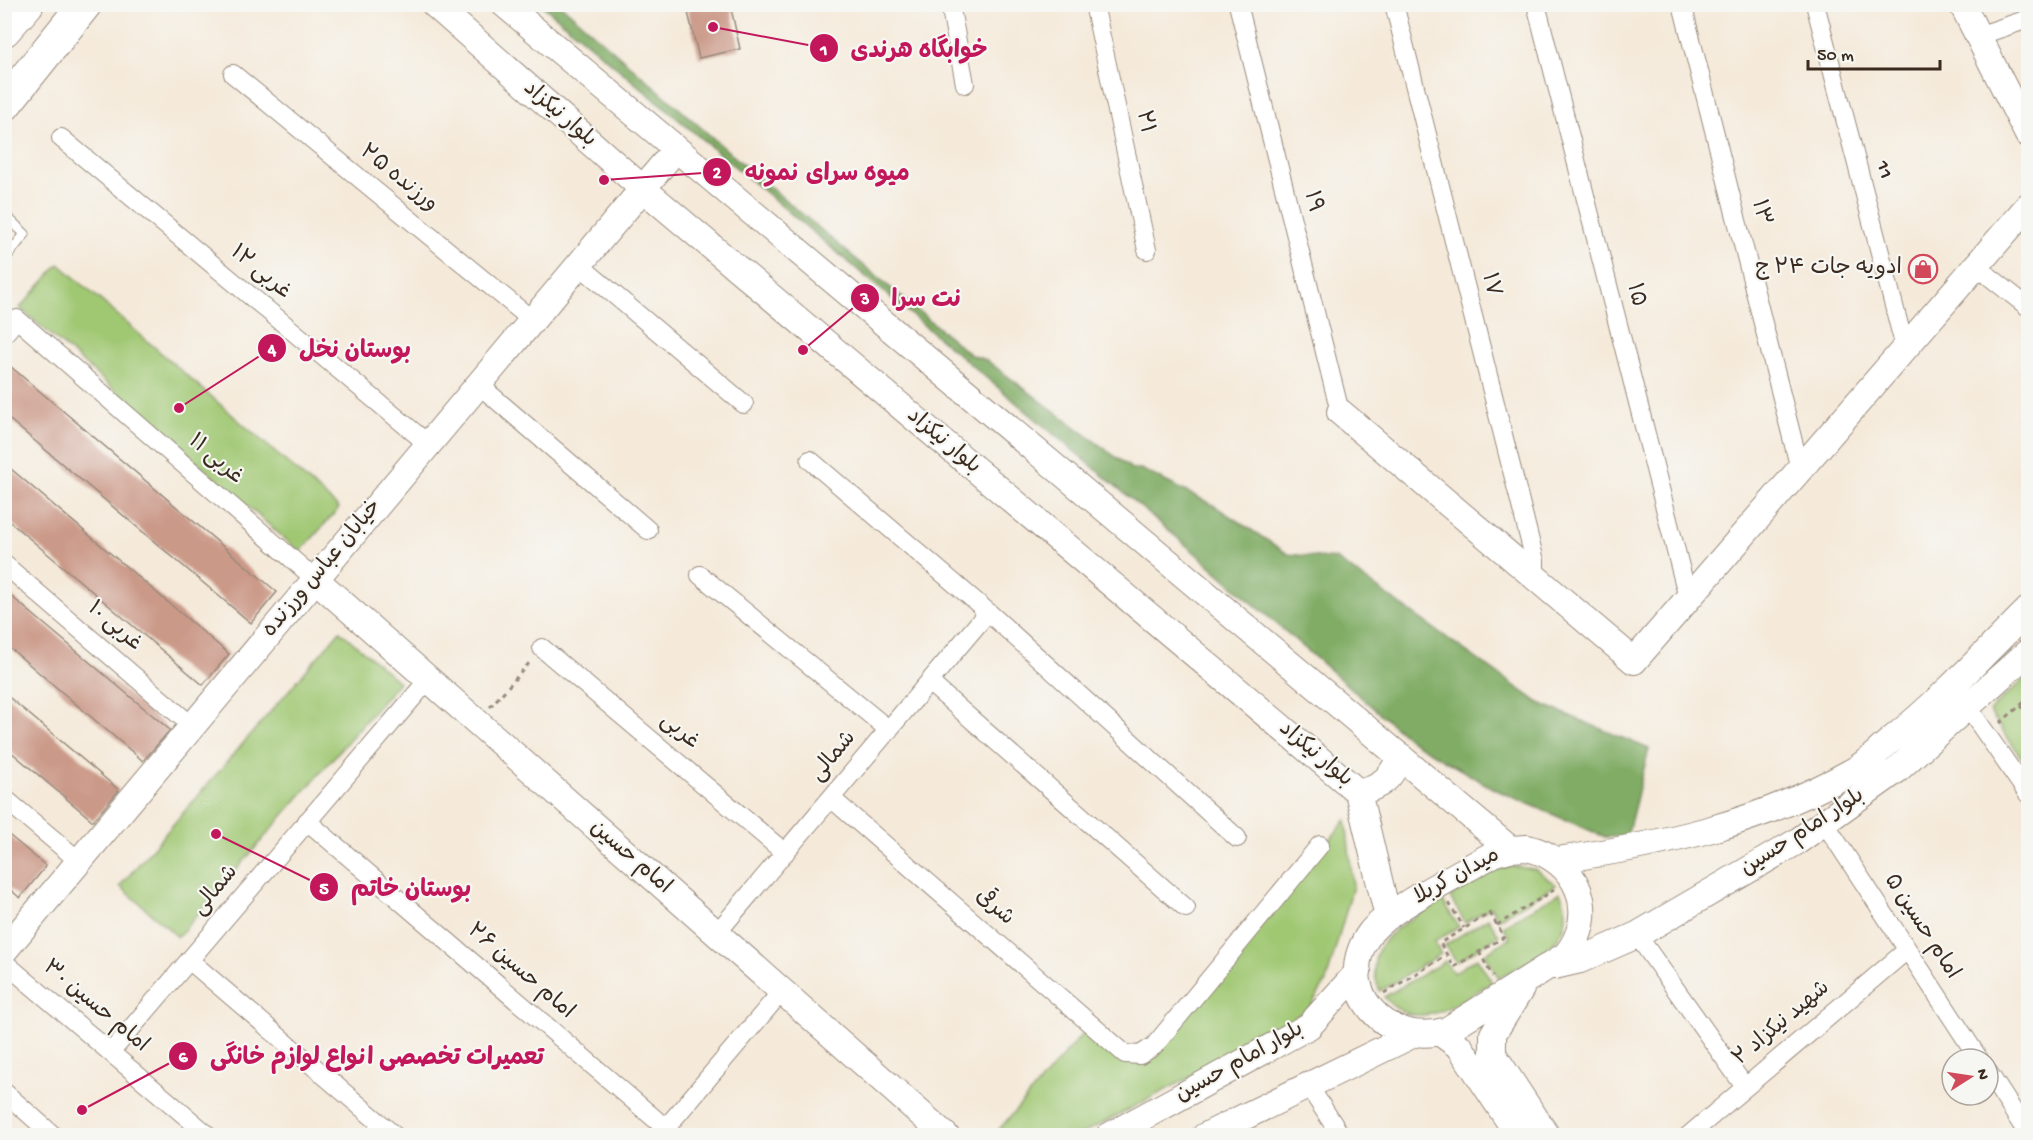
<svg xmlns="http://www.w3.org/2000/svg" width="2033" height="1140" font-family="'Gochi Hand','Playpen Sans Arabic',sans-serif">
<rect width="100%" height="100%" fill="#f6f6f2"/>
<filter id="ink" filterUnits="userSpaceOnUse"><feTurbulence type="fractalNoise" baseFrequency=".0167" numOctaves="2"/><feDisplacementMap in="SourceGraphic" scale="12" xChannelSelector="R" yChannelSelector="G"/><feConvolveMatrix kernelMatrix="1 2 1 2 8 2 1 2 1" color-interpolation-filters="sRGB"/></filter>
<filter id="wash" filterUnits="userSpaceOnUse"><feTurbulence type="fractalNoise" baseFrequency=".008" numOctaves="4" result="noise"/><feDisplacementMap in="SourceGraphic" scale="24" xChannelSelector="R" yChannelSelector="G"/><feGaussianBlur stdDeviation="1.35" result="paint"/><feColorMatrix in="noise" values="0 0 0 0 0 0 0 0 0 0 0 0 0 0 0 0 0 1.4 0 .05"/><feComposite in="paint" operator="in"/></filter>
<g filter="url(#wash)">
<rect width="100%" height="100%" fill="#f5eada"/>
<path fill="#a0c873" stroke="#6e7948" stroke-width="1.5" d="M 59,264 L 339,508 L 300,552 L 20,308 Z
M 340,631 L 399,682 L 178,937 L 120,886 Z
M 2028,676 L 2028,767 L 1989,711 Z
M 1346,820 L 1353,886 L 1326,982 L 1303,1018 L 1080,1135 L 995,1134 L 1084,1032 C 1106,1048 1126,1074 1152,1055 Z
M 1510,866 L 1535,869 L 1556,885 L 1498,919 L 1491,907 L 1465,923 L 1450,897 L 1499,869 Z
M 1560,892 C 1584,940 1532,959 1499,978 L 1484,954 L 1510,938 L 1503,926 Z
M 1443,901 L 1459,927 L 1434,942 L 1441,954 L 1380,991 C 1357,941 1408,921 1443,901 Z
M 1488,918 L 1499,935 L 1456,962 L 1445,945 Z
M 1477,958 L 1492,982 C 1459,1002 1418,1037 1384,997 L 1445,961 L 1453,973 Z"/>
<path fill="#80ac65" stroke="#5e6b42" stroke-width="1.5" d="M 542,5 L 561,5 L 753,173 L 971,355 L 986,360 L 1132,469 L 1141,469 L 1213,505 L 1288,554 L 1336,559 L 1539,703 L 1649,749 L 1627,836 L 1605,837 L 1494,789 L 1411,741 L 1193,551 Z"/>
<g id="blocks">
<path fill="#cb9988" d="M 686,4 L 730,4 L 740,49 L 699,58 Z
M 4,361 L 277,592 L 251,623 L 4,415 Z
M 4,463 L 229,654 L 203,685 L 4,517 Z
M 4,590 L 170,730 L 143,761 L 4,643 Z
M 4,693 L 119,790 L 93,821 L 4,746 Z
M 4,831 L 46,866 L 20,898 L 4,884 Z"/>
</g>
</g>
<g filter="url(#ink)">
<use href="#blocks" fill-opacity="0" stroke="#988a7c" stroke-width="1.5"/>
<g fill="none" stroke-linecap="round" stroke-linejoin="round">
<g stroke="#988a7c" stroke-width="11">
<path id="lane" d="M 4,209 L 6,216 L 25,234 L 4,260"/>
</g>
<g stroke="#988a7c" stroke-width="20">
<path id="street" d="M 950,4 L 965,84
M 1094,4 L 1147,250
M 1238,4 L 1340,412
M 1394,4 L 1535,561 L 1535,577
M 1536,4 L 1688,598
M 1682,4 L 1800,469
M 1815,4 L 1905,348
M 1978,36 L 2028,19
M 233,74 L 532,320
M 61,138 L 428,444
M 578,264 L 744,404
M 1976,266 L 2028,307
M 4,334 L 17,319 L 315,579
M 478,384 L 648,530
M 810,460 L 988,612 L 1237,838
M 4,564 L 192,726
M 700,575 L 889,730
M 542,648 L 785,853
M 929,682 L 1186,908
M 1967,706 L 2028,794
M 4,798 L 79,861
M 831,798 L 1125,1054 L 1140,1055 L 1154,1046 L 1320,845
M 307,821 L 675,1136
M 1824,822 L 1979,1059
M 716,934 L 988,612
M 1637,935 L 1745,1087
M 189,960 L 395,1136
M 4,962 L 209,1136
M 111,1052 L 428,680
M 1988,1072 L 2028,1134
M 1308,1085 L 1341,1136
M 4,1092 L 54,1136
M 659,1136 L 782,991
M 1688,1136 L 1907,950"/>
</g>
<g stroke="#988a7c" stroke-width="28">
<path id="secondary" d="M 434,4 L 642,188 L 1358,792 L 1388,917
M 504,4 L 1510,849
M 1962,4 L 2028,135
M 1340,412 L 1634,661 L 2028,206
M 315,579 L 946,1136
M 1358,792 C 1381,787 1392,778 1400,756
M 1527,848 C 1578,859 1600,914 1566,955 L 1447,1030 C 1386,1050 1331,987 1370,933 C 1388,909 1465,871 1495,853 L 1510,849 Z
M 1557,860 C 1661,845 1759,824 1851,772 C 1865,765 1878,751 1890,741 C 1940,701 1983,655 2028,610
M 4,951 L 676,149
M 1554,966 L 1580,960 L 1637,935 L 1798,841 L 1897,770 L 2028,652
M 1521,989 L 1493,1034 L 1493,1054 L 1547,1136
M 1439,1032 L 1460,1047 L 1519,1136
M 1109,1136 L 1309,1026 L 1358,972
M 1205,1136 L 1414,1034"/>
</g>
<g stroke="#988a7c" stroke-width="35">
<path id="highway" d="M 4,30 L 27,4
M 4,105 L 85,4"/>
</g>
<path stroke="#988a7c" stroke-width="3" stroke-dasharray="4.5 4.5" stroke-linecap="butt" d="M 2021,706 L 2028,713
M 490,707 L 531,661
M 2000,723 L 2028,699
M 1449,903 L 1464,928
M 1490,913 L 1504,937 L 1454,967 L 1440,943 Z
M 1497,925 L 1554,890
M 1479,952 L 1493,977
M 1384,993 L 1447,955"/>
<use href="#lane" stroke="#fff" stroke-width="9"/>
<use href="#street" stroke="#fff" stroke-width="18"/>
<use href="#secondary" stroke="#fff" stroke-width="26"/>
<use href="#highway" stroke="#fff" stroke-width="33"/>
</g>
</g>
<defs>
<g id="shop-ring" transform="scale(1.5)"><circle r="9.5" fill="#f6f6f2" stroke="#d1495b" stroke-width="1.5"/><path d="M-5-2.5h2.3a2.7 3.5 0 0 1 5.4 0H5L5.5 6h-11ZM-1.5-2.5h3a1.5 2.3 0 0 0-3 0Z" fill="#d1495b"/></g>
</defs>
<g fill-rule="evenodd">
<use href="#shop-ring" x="1923" y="269"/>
</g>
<g text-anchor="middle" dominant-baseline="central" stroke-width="4.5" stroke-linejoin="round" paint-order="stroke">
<g font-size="22" fill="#3b2a1e" stroke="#f6f6f2">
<text transform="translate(559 115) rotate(41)">بلوار نیکزاد</text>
<text transform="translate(1144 122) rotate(78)">۲۱</text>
<text transform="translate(1883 170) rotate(75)">11</text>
<text transform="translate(398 179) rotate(39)">ورزنده ۲۵</text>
<text transform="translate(1312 202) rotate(76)">۱۹</text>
<text transform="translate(1760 213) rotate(76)">۱۳</text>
<text transform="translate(260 273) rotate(40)">غربی ۱۲</text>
<text transform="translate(1490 285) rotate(76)">۱۷</text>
<text transform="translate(1635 295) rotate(76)">۱۵</text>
<text transform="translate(943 442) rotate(40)">بلوار نیکزاد</text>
<text transform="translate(215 460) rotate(41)">غربی ۱۱</text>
<text transform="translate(323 569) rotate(-50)">خیابان عباس ورزنده</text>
<text transform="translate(114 627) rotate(41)">غربی ۱۰</text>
<text transform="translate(679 732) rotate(40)">غربی</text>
<text transform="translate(1315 755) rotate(40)">بلوار نیکزاد</text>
<text transform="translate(834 757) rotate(-50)">شمالی</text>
<text transform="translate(1803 833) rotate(-33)">بلوار امام حسین</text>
<text transform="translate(630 858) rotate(41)">امام حسین</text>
<text transform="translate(1457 877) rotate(-29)">میدان کربلا</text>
<text transform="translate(216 891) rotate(-50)">شمالی</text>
<text transform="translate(994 908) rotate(41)">شرقی</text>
<text transform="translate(1921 927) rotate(57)">امام حسین ۵</text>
<text transform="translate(520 972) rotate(41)">امام حسین ۲۶</text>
<text transform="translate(95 1007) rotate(40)">امام حسین ۳۰</text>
<text transform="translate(1782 1024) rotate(-40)">شهید نیکزاد ۲</text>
<text transform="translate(1240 1063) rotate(-29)">بلوار امام حسین</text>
</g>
<g font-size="22" fill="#3b2a1e" stroke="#f6f6f2" text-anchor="end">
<text x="1902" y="269">ادویه جات ۲۴ ج</text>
</g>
</g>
<path fill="none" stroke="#c2185b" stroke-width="2" d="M713 27L824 48M604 180L717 172M803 350L865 298M179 408L272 348M216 834L324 887M82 1110L183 1056"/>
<g fill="#c2185b" stroke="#f6f6f2" stroke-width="2">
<circle cx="713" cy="27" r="6"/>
<circle cx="604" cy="180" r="6"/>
<circle cx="803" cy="350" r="6"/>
<circle cx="179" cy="408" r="6"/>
<circle cx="216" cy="834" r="6"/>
<circle cx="82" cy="1110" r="6"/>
<circle cx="824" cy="48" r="15"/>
<circle cx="717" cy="172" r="15"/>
<circle cx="865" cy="298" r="15"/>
<circle cx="272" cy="348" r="15"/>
<circle cx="324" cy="887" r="15"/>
<circle cx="183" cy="1056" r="15"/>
</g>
<g font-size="18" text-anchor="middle" font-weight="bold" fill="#fff">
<text x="824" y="55">1</text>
<text x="717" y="178">2</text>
<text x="865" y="304">3</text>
<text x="272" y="355">4</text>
<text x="324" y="894">5</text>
<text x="183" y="1062">6</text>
</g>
<g font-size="24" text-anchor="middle" font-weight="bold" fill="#c2185b" stroke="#f6f6f2" stroke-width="4.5" stroke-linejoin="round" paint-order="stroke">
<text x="919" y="57">خوابگاه هرندی</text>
<text x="827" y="180">میوه سرای نمونه</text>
<text x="926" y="306">نت سرا</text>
<text x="355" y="357">بوستان نخل</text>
<text x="411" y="896">بوستان خاتم</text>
<text x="377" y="1064">تعمیرات تخصصی انواع لوازم خانگی</text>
</g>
<rect width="2033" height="1140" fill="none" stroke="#f6f6f2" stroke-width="24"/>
<g transform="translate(1970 1077) rotate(78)"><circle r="28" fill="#f6f6f2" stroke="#aba49d" stroke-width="1.5"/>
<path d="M0-4.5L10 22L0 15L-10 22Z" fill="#d1495b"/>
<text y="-9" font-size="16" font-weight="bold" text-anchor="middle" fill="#3b2a1e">N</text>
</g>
<path d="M1808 60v9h132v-9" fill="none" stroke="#3b2a1e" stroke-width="3"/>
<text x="1817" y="60" font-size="18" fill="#3b2a1e" stroke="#f6f6f2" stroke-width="4.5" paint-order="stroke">50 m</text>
</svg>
